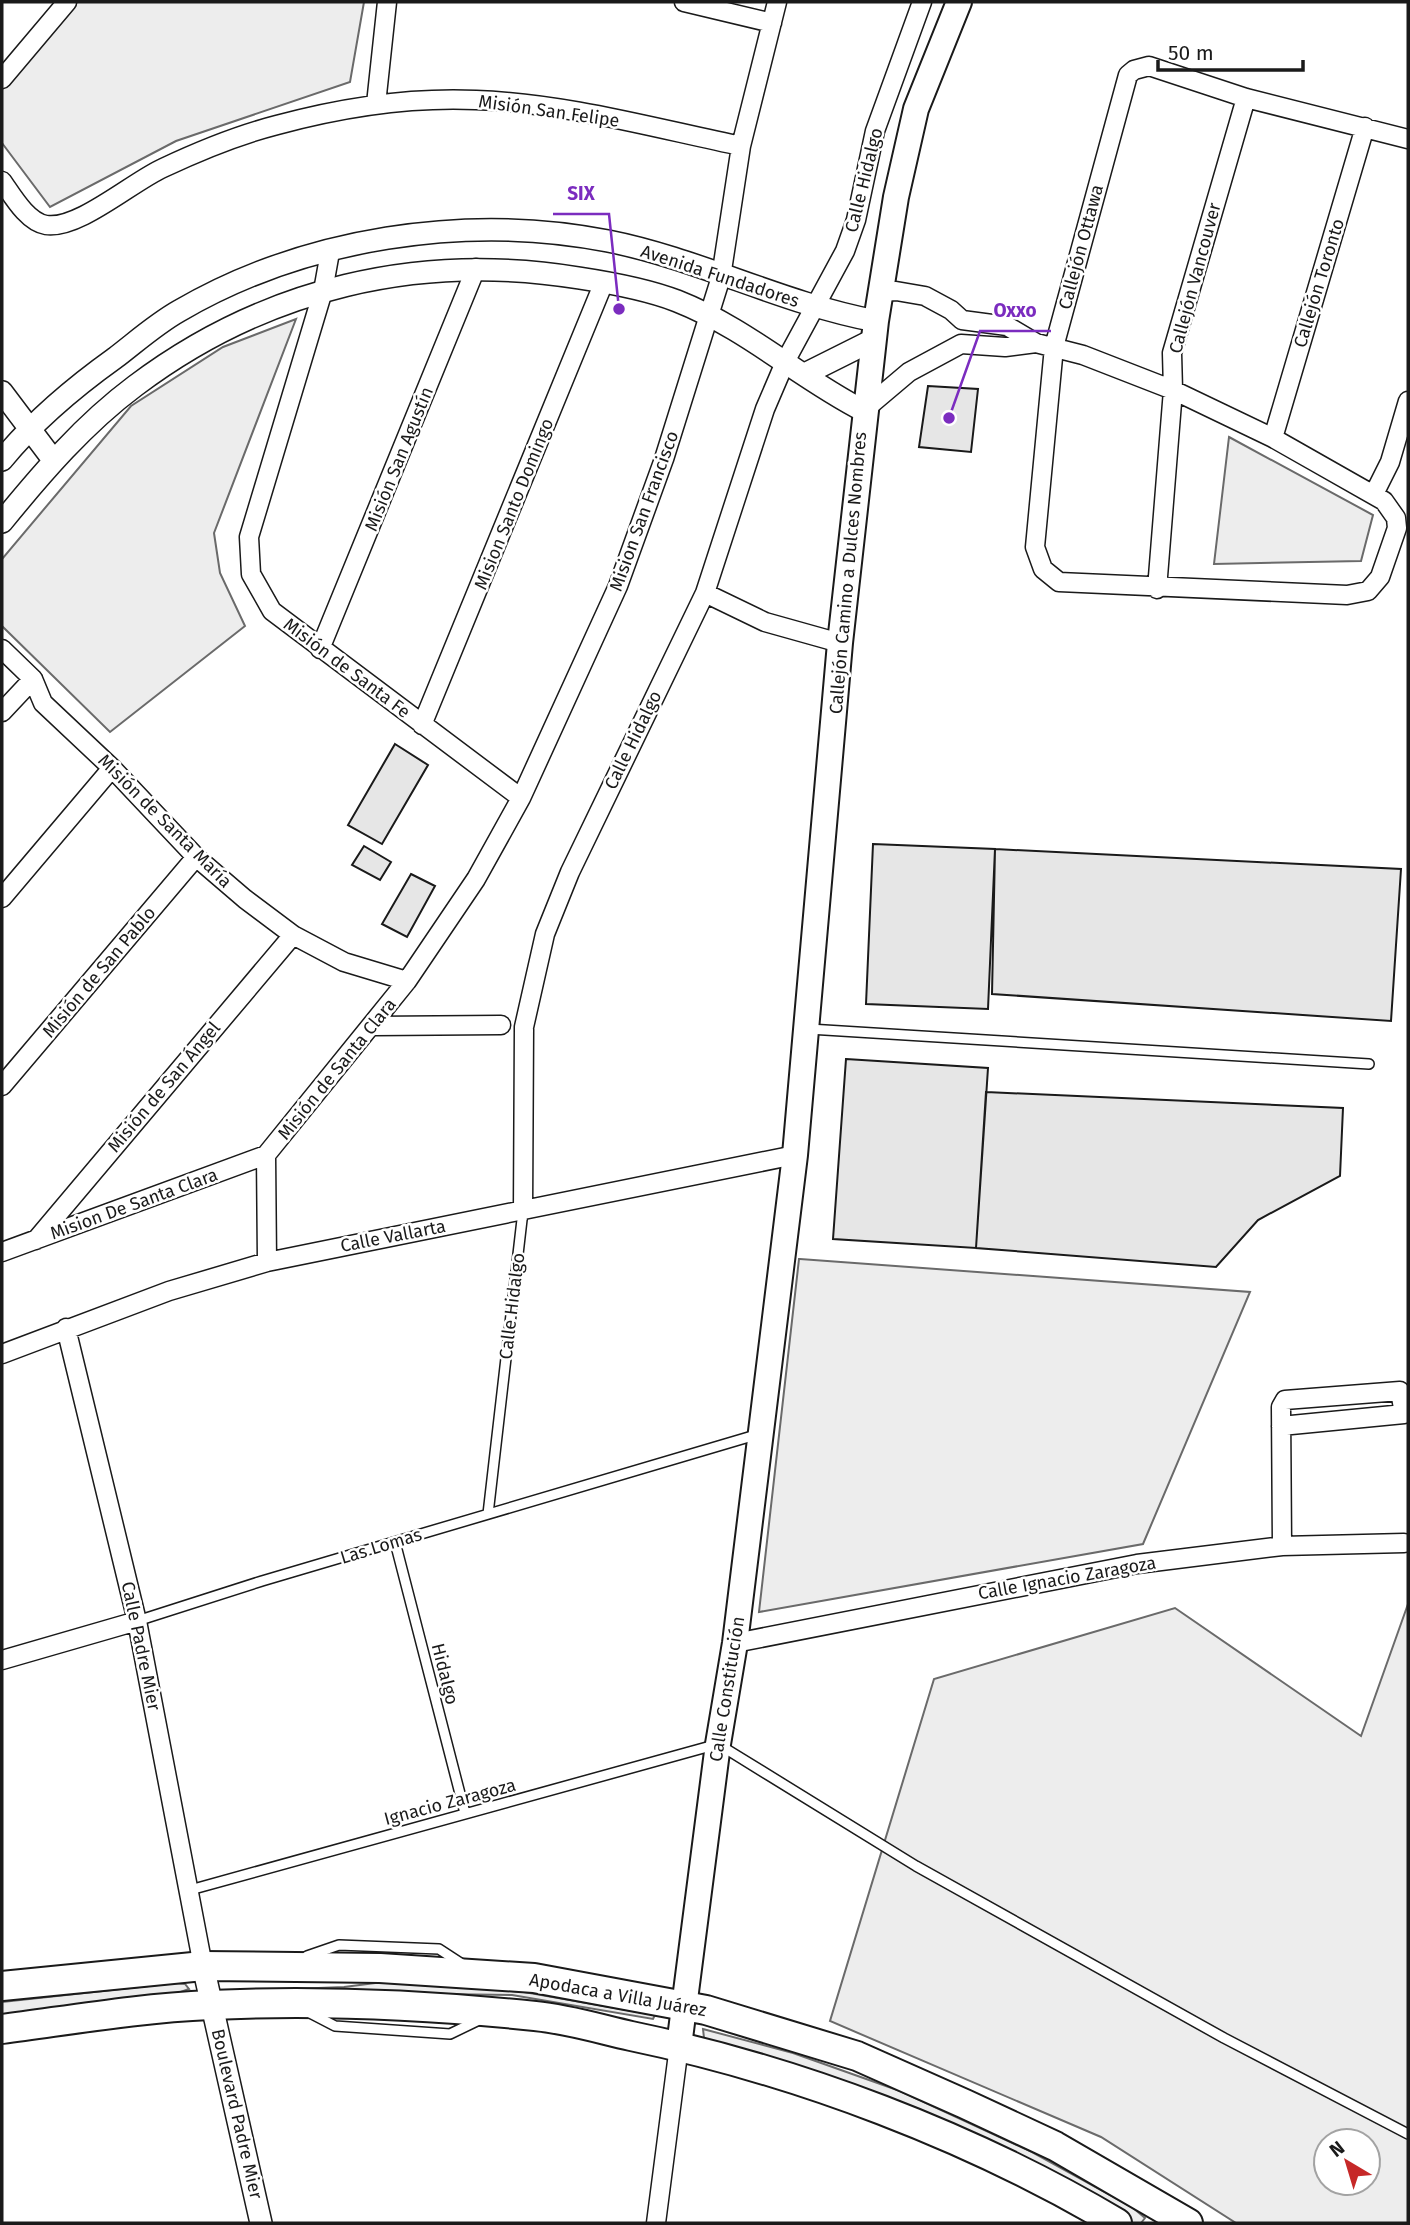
<svg xmlns="http://www.w3.org/2000/svg" width="1410" height="2225" font-family="'Fira Sans',sans-serif">
<rect width="100%" height="100%" fill="#fff"/>
<path fill="#ededed" stroke="#6a6a6a" stroke-width="2" fill-rule="evenodd" d="M 77,2 L 364,2 L 350,82 L 176,141 L 50,207 L 2,143 L 2,88 Z
M 296,319 L 214,533 L 220,573 L 245,626 L 110,732 L 2,626 L 2,559 L 131,406 L 223,347 Z
M 1229,437 L 1373,515 L 1361,561 L 1214,564 Z
M 799,1259 L 800,1259 L 1250,1292 L 1143,1544 L 759,1612 Z
M 1408,1604 L 1408,2223 L 1236,2223 L 1101,2137 L 830,2021 L 934,1679 L 1175,1608 L 1361,1736 ZM 1326,2141 L 1368,2141 L 1368,2183 L 1326,2183 Z
M 391,1981 L 524,1992 L 655,2015 L 653,2019 L 512,1995 L 239,1991 L 344,1987 Z
M 176,1983 L 185,1984 L 189,1989 L 175,1994 L 2,2015 L 2,2002 Z
M 703,2029 L 793,2053 L 900,2091 L 1032,2152 L 1132,2207 L 1145,2218 L 1141,2223 L 1133,2223 L 1073,2187 L 709,2041 L 704,2038 Z"/>
<path fill="#e6e6e6" stroke="#1a1a1a" stroke-width="2" d="M 928,386 L 978,389 L 971,452 L 919,447 Z
M 395,744 L 428,765 L 382,844 L 348,825 Z
M 873,844 L 995,849 L 988,1009 L 866,1004 Z
M 364,846 L 391,862 L 380,880 L 352,865 Z
M 995,849 L 1401,869 L 1391,1021 L 992,994 Z
M 411,874 L 435,886 L 407,937 L 382,924 Z
M 846,1059 L 988,1068 L 976,1248 L 833,1239 Z
M 986,1092 L 1343,1108 L 1340,1176 L 1258,1220 L 1216,1267 L 976,1248 Z"/>
<g fill="none" stroke-linecap="round" stroke-linejoin="round">
<g stroke="#1a1a1a" stroke-width="12">
<path id="service" d="M 809,1029 L 1369,1064
M 488,1514 L 523,1211
M 395,1542 L 465,1813
M 137,1621 L 262,1581 L 759,1434
M 190,1890 L 718,1744 L 916,1866 L 1224,2038 L 1408,2134
M 307,1956 L 339,1945 L 439,1949 L 462,1964
M 308,2012 L 335,2026 L 450,2034 L 479,2020"/>
</g>
<g stroke="#1a1a1a" stroke-width="21">
<path id="minor" d="M 684,2 L 772,23
M 2,79 L 67,2
M 376,104 L 387,2
M 2,181 C 12,195 27,222 46,225 C 78,230 132,182 163,168 C 199,151 238,135 277,125 C 340,108 410,97 476,100 C 565,103 654,128 741,146
M 330,252 L 323,291 L 249,537 L 251,574 L 272,611 L 521,798
M 882,292 L 896,291 L 925,296 L 951,310 L 962,320 L 1007,326 L 1036,343
M 864,410 L 909,372 L 961,344 L 1005,347 L 1036,343 L 1083,355 L 1173,390 L 1273,438 L 1384,501 L 1396,518 L 1397,528 L 1380,577 L 1368,591 L 1347,595 L 1059,582 L 1043,569 L 1035,547 L 1054,347 L 1128,75 L 1134,70 L 1149,66 L 1246,98 L 1408,139
M 1273,438 L 1365,127
M 1374,494 L 1390,462 L 1408,401
M 1157,589 L 1173,390 L 1172,353 L 1246,98
M 705,593 L 765,622 L 840,643
M 2,649 L 33,679 L 43,703 L 112,768 L 196,857 L 245,899 L 293,935 L 344,962 L 407,981
M 320,649 L 476,268
M 2,712 L 33,679
M 422,725 L 604,282
M 2,898 L 112,768
M 373,1026 L 501,1025
M 2,1086 L 196,857
M 266,1155 L 407,981 L 476,879 L 521,798 L 618,586 L 664,459 L 721,277 L 741,146 L 777,2
M 266,1155 L 267,1262
M 523,1211 L 524,1027 L 545,934 L 570,872 L 705,593 L 765,409 L 786,360 L 845,251 L 856,220 L 875,131 L 922,2
M 36,1240 L 293,935
M 2,1252 L 266,1155
M 66,1328 L 137,1621 L 203,1966
M 2,1354 L 169,1291 L 267,1262 L 795,1155
M 1281,1426 L 1404,1414 L 1400,1391 L 1285,1400 L 1281,1407 L 1282,1546
M 735,1643 L 1137,1564 L 1282,1546 L 1404,1543
M 2,1660 L 137,1621
M 656,2223 L 679,2046"/>
</g>
<g stroke="#1a1a1a" stroke-width="24">
<path id="tertiary" d="M 805,374 L 873,340
M 2,392 L 54,461
M 2,460 C 34,421 73,388 115,358 C 136,342 156,324 179,311 C 304,238 466,213 608,241 C 699,259 784,304 876,321
M 2,522 C 42,473 84,424 135,386 C 265,288 419,252 579,278 C 612,283 646,289 677,301 C 748,329 799,378 864,411
M 203,1966 L 261,2223"/>
</g>
<g stroke="#1a1a1a" stroke-width="28">
<path id="secondary" d="M 679,2046 L 718,1744 L 735,1643 L 795,1155 L 840,643 L 876,321 L 896,197 L 916,109 L 959,2"/>
</g>
<g stroke="#1a1a1a" stroke-width="32">
<path id="primary" d="M 2,1986 L 203,1966 L 380,1968 L 534,1978 L 706,2010 L 857,2056 L 965,2104 L 1055,2146 L 1188,2223
M 2,2029 C 71,2020 140,2008 210,2005 C 317,2000 428,2005 535,2016 C 567,2019 600,2029 631,2036 C 799,2071 970,2136 1117,2223"/>
</g>
<use href="#service" stroke="#fff" stroke-width="9"/>
<use href="#minor" stroke="#fff" stroke-width="18"/>
<use href="#tertiary" stroke="#fff" stroke-width="21"/>
<use href="#secondary" stroke="#fff" stroke-width="24"/>
<use href="#primary" stroke="#fff" stroke-width="28"/>
</g>
<g text-anchor="middle" dominant-baseline="central" stroke-width="5" stroke-linejoin="round" paint-order="stroke">
<g font-size="18" fill="#1a1a1a" stroke="#fff">
<text transform="translate(549 111) rotate(8)">Misión San Felipe</text>
<text transform="translate(864 180) rotate(-76)">Calle Hidalgo</text>
<text transform="translate(1081 247) rotate(-75)">Callejón Ottawa</text>
<text transform="translate(720 276) rotate(18)">Avenida Fundadores</text>
<text transform="translate(1195 278) rotate(-75)">Callejón Vancouver</text>
<text transform="translate(1319 283) rotate(-73)">Callejón Toronto</text>
<text transform="translate(399 459) rotate(-68)">Misión San Agustín</text>
<text transform="translate(514 504) rotate(-68)">Mision Santo Domingo</text>
<text transform="translate(644 511) rotate(-70)">Mision San Francisco</text>
<text transform="translate(848 573) rotate(-85)">Callejón Camino a Dulces Nombres</text>
<text transform="translate(347 668) rotate(37)">Misión de Santa Fe</text>
<text transform="translate(633 740) rotate(-64)">Calle Hidalgo</text>
<text transform="translate(165 821) rotate(45)">Misión de Santa María</text>
<text transform="translate(99 972) rotate(-50)">Misión de San Pablo</text>
<text transform="translate(337 1069) rotate(-51)">Misión de Santa Clara</text>
<text transform="translate(164 1087) rotate(-50)">Misión de San Ángel</text>
<text transform="translate(134 1204) rotate(-20)">Mision De Santa Clara</text>
<text transform="translate(393 1236) rotate(-11)">Calle Vallarta</text>
<text transform="translate(512 1306) rotate(-83)">Calle Hidalgo</text>
<text transform="translate(381 1546) rotate(-17)">Las Lomas</text>
<text transform="translate(1067 1578) rotate(-10)">Calle Ignacio Zaragoza</text>
<text transform="translate(141 1646) rotate(78)">Calle Padre Mier</text>
<text transform="translate(445 1674) rotate(76)">Hidalgo</text>
<text transform="translate(727 1689) rotate(-81)">Calle Constitución</text>
<text transform="translate(450 1802) rotate(-15)">Ignacio Zaragoza</text>
<text transform="translate(618 1995) rotate(10)">Apodaca a Villa Juárez</text>
<text transform="translate(237 2114) rotate(77)">Boulevard Padre Mier</text>
</g>
</g>
<path fill="none" stroke="#7b2cbf" stroke-width="2.5" d="M619 309L609 214H553M949 418L980 331H1051"/>
<g fill="#7b2cbf" stroke="#fff" stroke-width="2.5">
<circle cx="619" cy="309" r="7"/>
<circle cx="949" cy="418" r="7"/>
</g>
<g font-size="19" text-anchor="middle" font-weight="bold" fill="#7b2cbf" stroke="#fff" stroke-width="5" stroke-linejoin="round" paint-order="stroke">
<text x="581" y="200">SIX</text>
<text x="1015" y="317">Oxxo</text>
</g>
<rect width="1410" height="2225" fill="none" stroke="#1a1a1a" stroke-width="7"/>
<g transform="translate(1347 2162) rotate(322)"><circle r="33" fill="#ffffff" stroke="#a3a3a3" stroke-width="2"/>
<path d="M0-5L12 26L0 18L-12 26Z" fill="#c62828"/>
<text y="-10" font-size="19" font-weight="bold" text-anchor="middle" fill="#1a1a1a">N</text>
</g>
<path d="M1158 60v10h145v-10" fill="none" stroke="#1a1a1a" stroke-width="3.5"/>
<text x="1168" y="60" font-size="21" fill="#1a1a1a" stroke="#ffffff" stroke-width="5" paint-order="stroke">50 m</text>
</svg>
